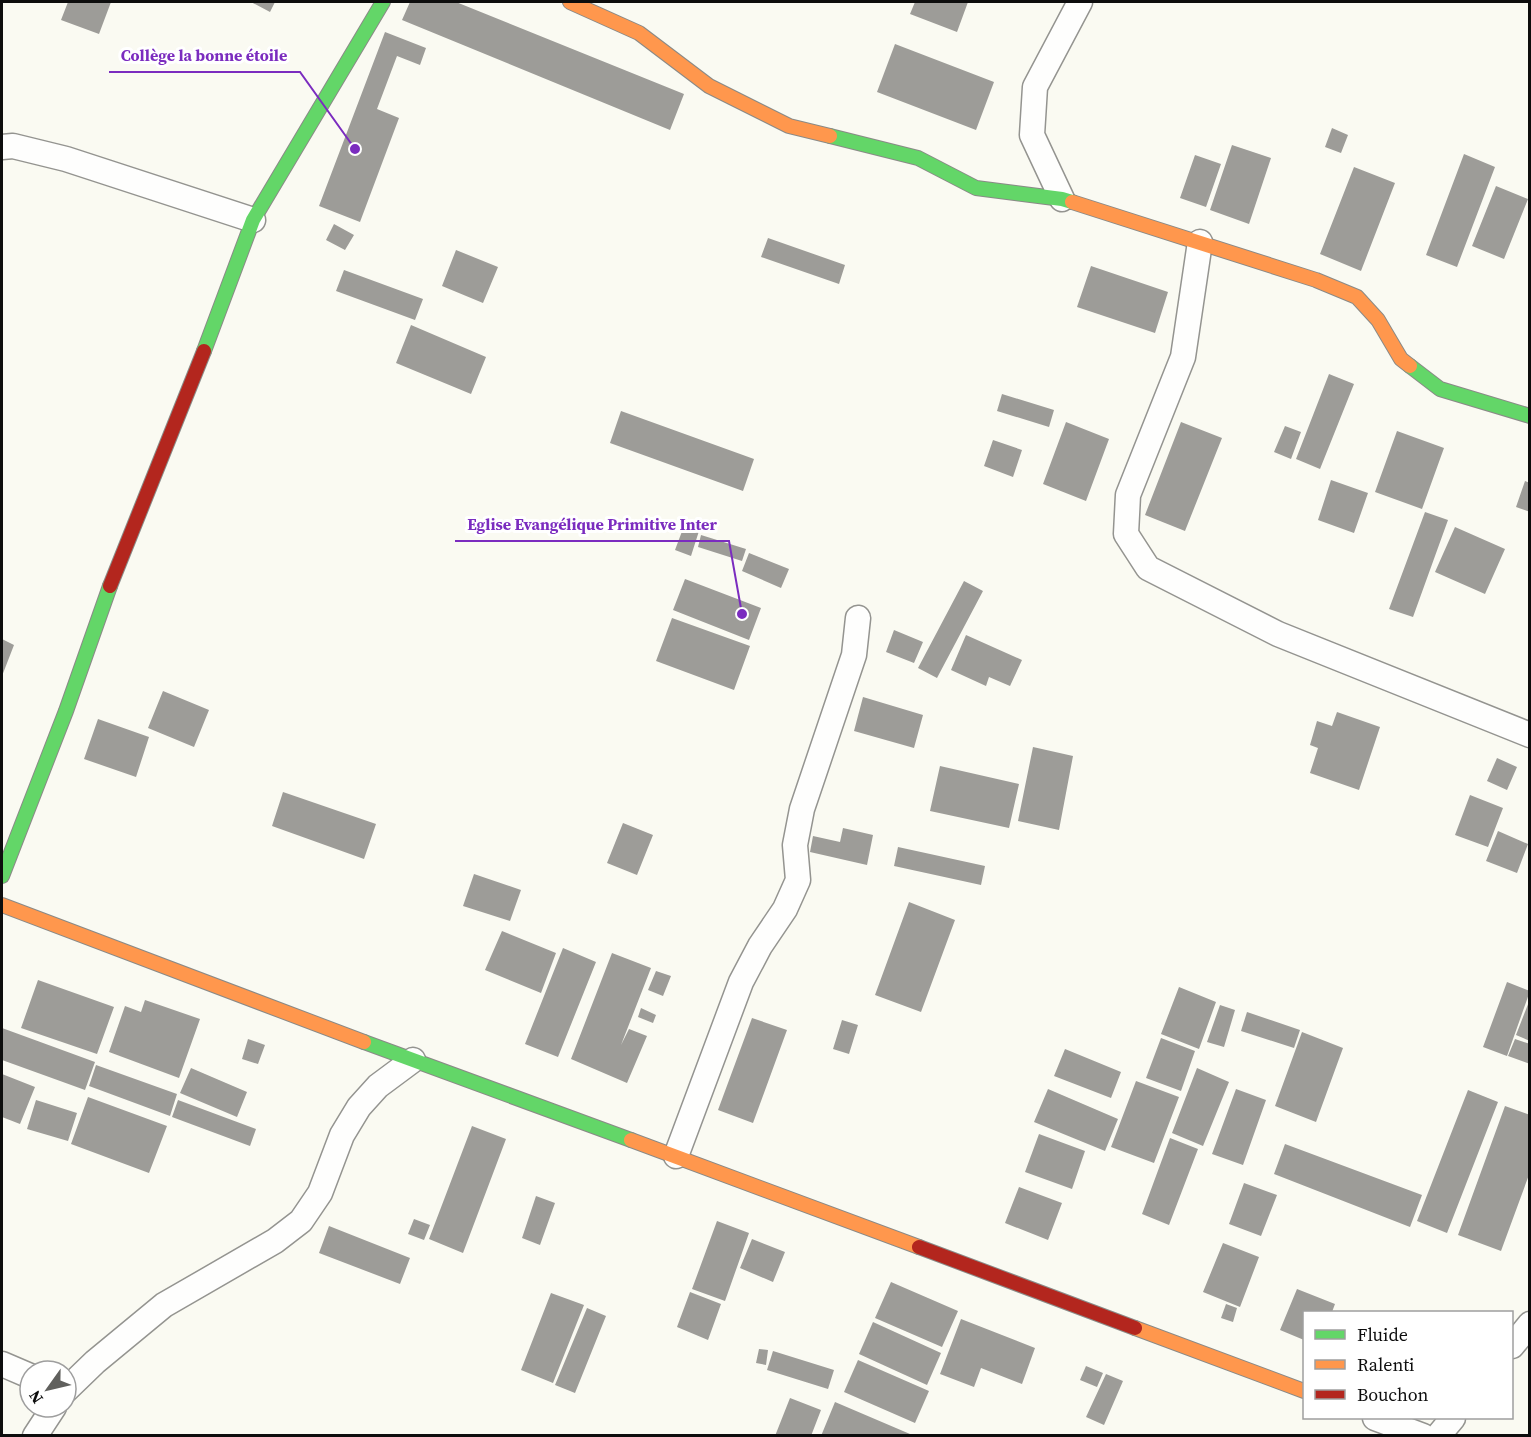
<svg xmlns="http://www.w3.org/2000/svg" width="1531" height="1437" font-family="'Source Serif 4',serif">
<rect width="100%" height="100%" fill="#fafaf2"/>
<path fill="#9d9c98" d="M 68,2 L 111,2 L 99,34 L 61,20 Z
M 251,2 L 275,2 L 270,12 Z
M 410,2 L 456,2 L 684,94 L 670,130 L 402,20 Z
M 915,2 L 968,2 L 957,32 L 910,14 Z
M 385,32 L 426,48 L 420,65 L 397,56 L 377,109 L 399,118 L 360,222 L 319,206 Z
M 895,44 L 994,82 L 976,130 L 877,92 Z
M 1332,128 L 1348,135 L 1341,153 L 1325,147 Z
M 1232,145 L 1271,158 L 1249,224 L 1210,210 Z
M 1464,154 L 1495,167 L 1457,267 L 1426,255 Z
M 1195,155 L 1221,164 L 1206,207 L 1180,198 Z
M 1354,167 L 1395,183 L 1361,271 L 1320,254 Z
M 1496,186 L 1528,199 L 1504,259 L 1472,246 Z
M 334,224 L 354,235 L 345,250 L 326,240 Z
M 768,238 L 845,265 L 839,284 L 761,257 Z
M 456,250 L 498,267 L 483,303 L 442,286 Z
M 1091,266 L 1168,292 L 1155,333 L 1077,307 Z
M 344,270 L 423,299 L 415,320 L 336,291 Z
M 411,325 L 486,357 L 471,394 L 396,363 Z
M 1329,374 L 1354,384 L 1320,469 L 1296,459 Z
M 1002,394 L 1054,410 L 1049,427 L 997,411 Z
M 621,411 L 754,459 L 743,491 L 610,443 Z
M 1066,422 L 1109,439 L 1086,501 L 1043,484 Z
M 1181,422 L 1222,438 L 1185,531 L 1145,515 Z
M 1285,426 L 1301,432 L 1291,459 L 1274,452 Z
M 1397,431 L 1444,448 L 1422,509 L 1375,492 Z
M 993,440 L 1022,450 L 1013,477 L 984,466 Z
M 1331,480 L 1368,493 L 1354,533 L 1318,520 Z
M 1525,481 L 1530,483 L 1530,512 L 1516,507 Z
M 1425,512 L 1448,520 L 1413,617 L 1389,609 Z
M 684,526 L 699,531 L 691,556 L 675,550 Z
M 1455,527 L 1505,549 L 1485,594 L 1435,572 Z
M 701,535 L 746,549 L 742,561 L 698,547 Z
M 749,553 L 789,569 L 781,588 L 742,571 Z
M 685,579 L 761,608 L 749,640 L 673,610 Z
M 964,581 L 983,591 L 937,678 L 918,668 Z
M 672,618 L 750,646 L 734,690 L 656,661 Z
M 894,630 L 923,642 L 914,663 L 886,652 Z
M 966,635 L 1022,660 L 1010,686 L 989,677 L 986,686 L 951,670 Z
M 2,639 L 14,645 L 2,676 Z
M 163,691 L 209,710 L 194,747 L 148,728 Z
M 863,697 L 923,715 L 914,748 L 854,731 Z
M 1337,712 L 1380,727 L 1359,790 L 1310,773 L 1318,748 L 1310,745 L 1317,721 L 1332,726 Z
M 98,719 L 149,737 L 136,777 L 84,759 Z
M 1033,747 L 1073,756 L 1059,830 L 1018,821 Z
M 1497,758 L 1517,767 L 1507,790 L 1487,781 Z
M 940,766 L 1019,784 L 1009,828 L 930,811 Z
M 283,792 L 376,824 L 364,859 L 272,826 Z
M 1470,795 L 1503,808 L 1488,847 L 1455,835 Z
M 623,823 L 653,835 L 637,875 L 607,863 Z
M 843,828 L 873,835 L 867,865 L 810,852 L 813,836 L 840,842 Z
M 1498,831 L 1528,844 L 1517,873 L 1486,861 Z
M 898,847 L 985,866 L 981,885 L 894,866 Z
M 474,874 L 521,890 L 510,921 L 463,906 Z
M 909,902 L 955,920 L 921,1012 L 875,995 Z
M 502,931 L 556,953 L 541,993 L 485,970 Z
M 563,948 L 596,962 L 558,1057 L 525,1044 Z
M 612,953 L 651,968 L 621,1045 L 629,1029 L 647,1036 L 627,1083 L 571,1059 Z
M 656,971 L 671,976 L 663,996 L 648,990 Z
M 38,980 L 114,1007 L 97,1054 L 21,1028 Z
M 1507,982 L 1530,991 L 1507,1056 L 1483,1047 Z
M 1179,987 L 1216,1002 L 1199,1049 L 1161,1034 Z
M 1530,999 L 1530,1041 L 1516,1035 Z
M 145,1000 L 200,1019 L 179,1078 L 109,1052 L 125,1006 L 141,1012 Z
M 1220,1005 L 1235,1010 L 1224,1047 L 1207,1042 Z
M 641,1008 L 656,1015 L 653,1023 L 638,1017 Z
M 1247,1012 L 1300,1030 L 1294,1048 L 1241,1031 Z
M 752,1018 L 787,1030 L 753,1123 L 718,1110 Z
M 842,1020 L 858,1025 L 849,1054 L 833,1049 Z
M 2,1028 L 95,1062 L 85,1090 L 2,1060 Z
M 1302,1032 L 1343,1048 L 1316,1122 L 1275,1106 Z
M 1161,1038 L 1195,1051 L 1181,1091 L 1146,1078 Z
M 248,1039 L 265,1045 L 258,1064 L 242,1059 Z
M 1515,1039 L 1530,1044 L 1530,1064 L 1508,1056 Z
M 1065,1049 L 1121,1072 L 1111,1098 L 1054,1076 Z
M 96,1065 L 177,1094 L 170,1116 L 89,1086 Z
M 191,1068 L 247,1092 L 237,1117 L 180,1093 Z
M 1197,1068 L 1229,1082 L 1203,1146 L 1172,1133 Z
M 2,1074 L 35,1087 L 20,1124 L 2,1117 Z
M 1136,1081 L 1179,1097 L 1154,1163 L 1111,1147 Z
M 1048,1089 L 1118,1119 L 1105,1151 L 1034,1122 Z
M 1236,1089 L 1266,1100 L 1243,1165 L 1212,1154 Z
M 1468,1090 L 1498,1102 L 1447,1233 L 1417,1221 Z
M 88,1097 L 167,1126 L 149,1173 L 71,1144 Z
M 36,1100 L 77,1113 L 68,1141 L 27,1129 Z
M 178,1100 L 256,1129 L 250,1146 L 172,1117 Z
M 1505,1106 L 1530,1115 L 1530,1172 L 1501,1251 L 1458,1235 Z
M 472,1126 L 506,1139 L 463,1253 L 429,1239 Z
M 1039,1134 L 1085,1151 L 1072,1189 L 1025,1172 Z
M 1170,1138 L 1198,1149 L 1169,1225 L 1142,1214 Z
M 1285,1144 L 1422,1195 L 1410,1227 L 1274,1174 Z
M 1244,1183 L 1277,1195 L 1261,1236 L 1229,1224 Z
M 1019,1187 L 1062,1203 L 1048,1240 L 1005,1223 Z
M 536,1196 L 555,1203 L 540,1245 L 522,1238 Z
M 414,1219 L 430,1225 L 424,1240 L 408,1234 Z
M 717,1221 L 749,1233 L 725,1301 L 692,1289 Z
M 329,1226 L 410,1258 L 400,1284 L 319,1253 Z
M 752,1239 L 785,1252 L 773,1282 L 740,1268 Z
M 1223,1243 L 1259,1257 L 1240,1307 L 1203,1292 Z
M 891,1282 L 958,1311 L 942,1347 L 875,1318 Z
M 1297,1289 L 1335,1304 L 1332,1312 L 1304,1312 L 1304,1340 L 1280,1330 Z
M 690,1292 L 721,1304 L 708,1340 L 677,1327 Z
M 551,1293 L 584,1305 L 553,1383 L 521,1370 Z
M 1226,1304 L 1237,1308 L 1233,1322 L 1221,1318 Z
M 587,1308 L 606,1316 L 575,1393 L 555,1385 Z
M 961,1319 L 1035,1348 L 1022,1384 L 981,1368 L 974,1387 L 940,1374 Z
M 873,1322 L 941,1353 L 927,1385 L 859,1354 Z
M 759,1349 L 768,1350 L 766,1365 L 756,1363 Z
M 773,1351 L 834,1370 L 828,1389 L 767,1370 Z
M 858,1360 L 929,1391 L 915,1423 L 844,1392 Z
M 1086,1366 L 1103,1373 L 1097,1387 L 1080,1380 Z
M 1106,1374 L 1123,1381 L 1104,1425 L 1086,1417 Z
M 790,1398 L 821,1410 L 811,1436 L 775,1436 Z
M 835,1402 L 910,1434 L 909,1436 L 821,1436 Z"/>
<g fill="none" stroke-linecap="round" stroke-linejoin="round">
<g stroke="#949490" stroke-width="27">
<path id="street" d="M 2,147 L 13,146 L 66,159 L 253,220
M 1062,199 L 1032,135 L 1035,87 L 1080,2
M 1200,242 L 1183,357 L 1128,495 L 1126,534 L 1148,568 L 1278,634 L 1530,735
M 676,1156 L 741,982 L 760,946 L 785,909 L 798,880 L 795,845 L 802,809 L 854,655 L 858,618
M 1512,1346 L 1530,1324
M 2,1364 L 30,1376
M 66,1390 L 95,1362 L 164,1305 L 275,1241 L 301,1221 L 320,1193 L 342,1135 L 359,1107 L 378,1086 L 413,1060
M 1375,1418 L 1423,1436
M 35,1436 L 54,1407
M 1438,1436 L 1453,1418"/>
</g>
<g stroke="#8a8a87" stroke-width="16">
<path id="fast" d="M 830,136 L 918,158 L 976,188 L 1062,199 L 1072,202
M 204,351 L 253,220 L 383,2
M 1410,366 L 1440,389 L 1530,416
M 2,876 L 66,711 L 110,586
M 364,1042 L 631,1140"/>
</g>
<g stroke="#8a8a87" stroke-width="16">
<path id="slow" d="M 570,2 L 639,33 L 709,86 L 789,126 L 830,136
M 1072,202 L 1316,280 L 1357,297 L 1378,320 L 1401,359 L 1410,366
M 2,905 L 364,1042
M 631,1140 L 919,1247
M 1135,1328 L 1304,1391"/>
</g>
<g stroke="#8a8a87" stroke-width="16">
<path id="jam" d="M 110,586 L 204,351
M 919,1247 L 1135,1328"/>
</g>
<use href="#street" stroke="#fefefd" stroke-width="24"/>
<use href="#fast" stroke="#63d668" stroke-width="14"/>
<use href="#slow" stroke="#ff974d" stroke-width="14"/>
<use href="#jam" stroke="#b3261e" stroke-width="14"/>
</g>
<path fill="none" stroke="#7b2cbf" stroke-width="2" d="M355 149L300 72H109M742 614L729 541H455"/>
<g fill="#7b2cbf" stroke="#fff" stroke-width="2">
<circle cx="355" cy="149" r="6"/>
<circle cx="742" cy="614" r="6"/>
</g>
<g font-size="16" text-anchor="middle" font-weight="bold" fill="#7b2cbf" stroke="#fff" stroke-width="6" stroke-linejoin="round" paint-order="stroke">
<text x="204" y="61">Collège la bonne étoile</text>
<text x="592" y="530">Eglise Evangélique Primitive Inter</text>
</g>
<rect width="1531" height="1437" fill="none" stroke="#0d0d0d" stroke-width="6"/>
<rect x="1303" y="1311" width="210" height="108" fill="#ffffff" stroke="#9e9e9e" stroke-width="1.5"/>
<rect x="1315" y="1330" width="30" height="9" fill="#63d668" stroke="#9e9e9e" stroke-width="1.5"/>
<text x="1357" y="1341" font-size="18" fill="#0d0d0d">Fluide</text>
<rect x="1315" y="1360" width="30" height="9" fill="#ff974d" stroke="#9e9e9e" stroke-width="1.5"/>
<text x="1357" y="1371" font-size="18" fill="#0d0d0d">Ralenti</text>
<rect x="1315" y="1390" width="30" height="9" fill="#b3261e" stroke="#9e9e9e" stroke-width="1.5"/>
<text x="1357" y="1401" font-size="18" fill="#0d0d0d">Bouchon</text>
<g transform="translate(48 1389) rotate(236)"><circle r="28" fill="#ffffff" stroke="#9e9e9e" stroke-width="1.5"/>
<path d="M0-4.5L10 22L0 15L-10 22Z" fill="#60605d"/>
<text y="-9" font-size="16" font-weight="bold" text-anchor="middle" fill="#0d0d0d">N</text>
</g>
</svg>
